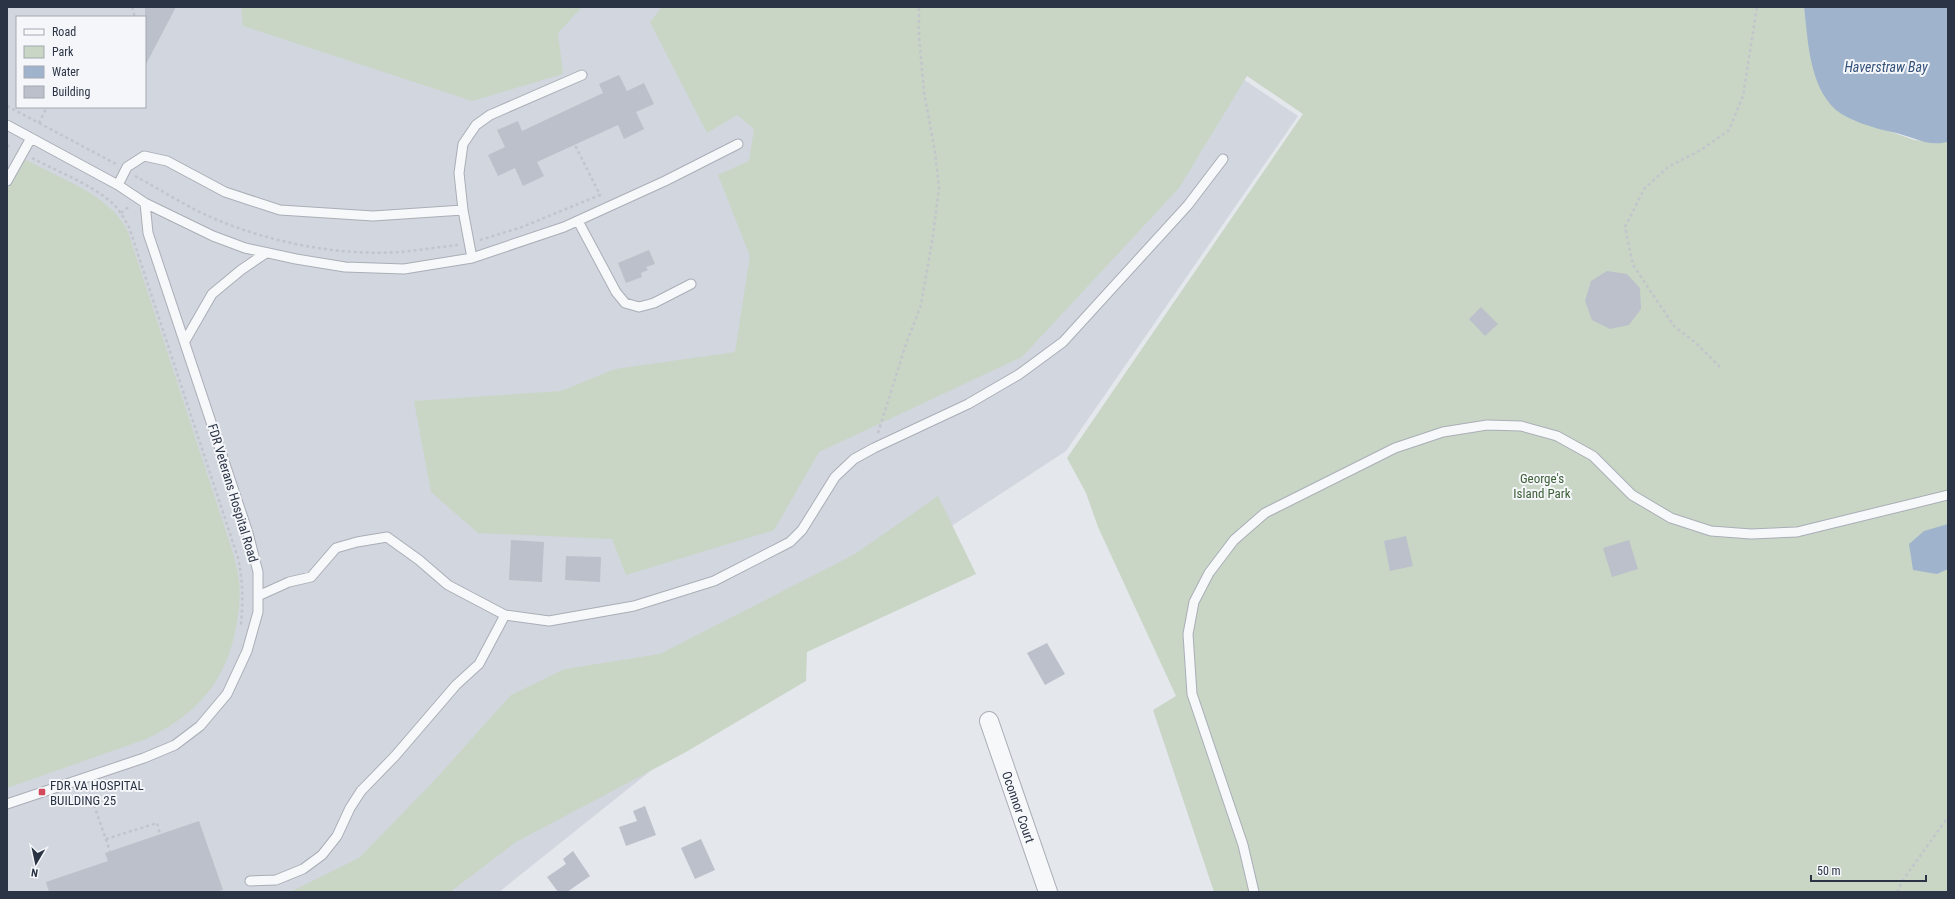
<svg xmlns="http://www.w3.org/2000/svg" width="1955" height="899" font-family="'Roboto Condensed',sans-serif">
<rect width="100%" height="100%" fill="#e4e7ec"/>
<path fill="#d2d6de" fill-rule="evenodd" d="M 7,7 L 1135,7 L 1298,116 L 1066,451 L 953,525 L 917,569 L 683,745 L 499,892 L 7,892 ZM 17,17 L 145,17 L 145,107 L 17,107 Z"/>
<path fill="#c9d6c5" d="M 241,7 L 582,7 L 558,33 L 563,74 L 472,101 L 243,26 Z
M 662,7 L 1804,7 L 1809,42 L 1844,115 L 1914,140 L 1940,143 L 1948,142 L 1948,892 L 1214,892 L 1153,710 L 1176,696 L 1098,527 L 1086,493 L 1067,458 L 1303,114 L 1247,76 L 1179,188 L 1022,357 L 819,452 L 774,530 L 626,575 L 612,539 L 478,533 L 431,492 L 414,401 L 561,391 L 615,369 L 735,352 L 750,256 L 718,175 L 749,161 L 754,129 L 737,115 L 707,133 L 650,22 Z
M 26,160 C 51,173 90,189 110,208 C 118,215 123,223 128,232 L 233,553 C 235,562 238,571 239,581 C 241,595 239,612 236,627 C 226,682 196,715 146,739 L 7,788 L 7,190 L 22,162 Z
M 938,496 L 976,574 L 807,652 L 806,681 L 686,752 L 516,842 L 450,892 L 290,892 L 359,858 L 433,782 L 511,695 L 565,669 L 660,654 L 855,554 Z"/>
<path fill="#9fb4cc" d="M 1804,7 L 1948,7 L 1948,142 C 1925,147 1913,136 1892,132 C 1876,129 1848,120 1836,110 C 1809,86 1808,40 1804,7 Z
M 1948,524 L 1948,569 L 1937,574 L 1913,570 L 1909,544 L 1924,531 Z"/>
<path fill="#bbc0ca" d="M 145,7 L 176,7 L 145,66 Z
M 619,75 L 627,91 L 644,83 L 654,104 L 636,112 L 644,129 L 624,139 L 618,125 L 537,162 L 544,176 L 523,186 L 515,168 L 498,176 L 488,155 L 505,147 L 497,130 L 518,121 L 522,131 L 603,93 L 599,84 Z
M 649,250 L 655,264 L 646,267 L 648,270 L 641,273 L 642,277 L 626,283 L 618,263 Z
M 1607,271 L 1627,274 L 1640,288 L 1641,309 L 1629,325 L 1610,329 L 1592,320 L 1585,301 L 1591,281 Z
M 1481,307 L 1498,324 L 1485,336 L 1469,319 Z
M 1406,536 L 1413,566 L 1390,571 L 1384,541 Z
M 511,540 L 544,542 L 542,582 L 509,580 Z
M 1629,540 L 1638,569 L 1612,577 L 1603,548 Z
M 566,556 L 601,557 L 600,582 L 565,580 Z
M 1047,643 L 1065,674 L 1045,685 L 1027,653 Z
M 645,806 L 656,835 L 626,846 L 619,827 L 637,821 L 633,811 Z
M 199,821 L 223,890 L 215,892 L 49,892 L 46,882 L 108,861 L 105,853 Z
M 701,839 L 715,870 L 695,879 L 681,848 Z
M 573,851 L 590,876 L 567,892 L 558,892 L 547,877 L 566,864 L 563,859 Z"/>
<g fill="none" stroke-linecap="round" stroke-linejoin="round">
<g stroke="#a9aeb7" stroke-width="11">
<path id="service" d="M 7,125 L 118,185 L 145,203 L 213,236 L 245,248 L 296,259 L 345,267 L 404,269 L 472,258 L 564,227 L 665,181 L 738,144
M 7,181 L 31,138
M 118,185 L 127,167 L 144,156 L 167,161 L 225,192 L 280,210 L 373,216 L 463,210 L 472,258
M 463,210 L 459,173 L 463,144 L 476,125 L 490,115 L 582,75
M 578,221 L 616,292 L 625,303 L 639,307 L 654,303 L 691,284
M 185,341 L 212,294 L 241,270 L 266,253
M 258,596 L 289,582 L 311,577 L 336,548 L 357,542 L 387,537 L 419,560 L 448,585 L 505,615 L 549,621 L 634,606 L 714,581 L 790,542 L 802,530 L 835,477 L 854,459 L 874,448 L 968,404 L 1018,375 L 1063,342 L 1188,205 L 1223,159
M 7,804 L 144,758 L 175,745 L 200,726 L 227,694 L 247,651 L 258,612 L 258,572 L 248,533 L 148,233 L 145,203
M 250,881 L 276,880 L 303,869 L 322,855 L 337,836 L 350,808 L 361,791 L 395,756 L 456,685 L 479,664 L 505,615
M 1254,892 L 1243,845 L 1192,694 L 1188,634 L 1194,602 L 1209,573 L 1234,540 L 1265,513 L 1395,448 L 1443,432 L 1487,425 L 1521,426 L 1557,436 L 1593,456 L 1632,495 L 1671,518 L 1711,531 L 1751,534 L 1797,532 L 1948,495"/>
</g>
<g stroke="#a9aeb7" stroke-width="20">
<g id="minor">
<path id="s1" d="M 989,721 L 1048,892"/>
</g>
</g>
<path stroke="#c2c5cb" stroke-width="2.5" stroke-dasharray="3 3" stroke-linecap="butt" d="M 132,7 L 135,17
M 7,106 L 39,123 L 47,107
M 39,123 L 116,164
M 7,145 L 12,148
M 32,158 C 58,172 89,183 111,202 C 119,209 124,218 129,227 L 238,558 C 243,581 243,601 241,625
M 135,176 C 161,190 187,207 215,219 C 272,243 339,256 401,252 C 420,250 439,247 458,245
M 121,213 L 130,206
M 480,240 L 522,227 L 600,195 L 575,145
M 1720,367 L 1696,343 L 1674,326 L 1633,265 L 1625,227 L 1644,189 L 1668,167 L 1701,150 L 1729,130 L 1743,96 L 1757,7
M 878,433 L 906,344 L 921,305 L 933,236 L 939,187 L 935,152 L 924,92 L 919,36 L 919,7
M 88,788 L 110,851
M 106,839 L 157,823 L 160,834
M 1897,892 L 1903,880 L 1948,817"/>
<use href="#service" stroke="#f7f8fa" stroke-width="9"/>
<use href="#minor" stroke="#f7f8fa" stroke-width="18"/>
</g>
<rect fill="#d1495b" stroke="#f4f6f9" stroke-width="1.5" x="38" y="788" width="8" height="8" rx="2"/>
<g text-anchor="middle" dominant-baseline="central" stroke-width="4" stroke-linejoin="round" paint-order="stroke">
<g font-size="13" fill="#3f6138" stroke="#f4f6f9">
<text x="1542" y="478">George's<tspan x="1542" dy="15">Island Park</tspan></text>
</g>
<g font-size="13" fill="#2b3445" stroke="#f4f6f9">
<text transform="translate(233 493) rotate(73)">FDR Veterans Hospital Road</text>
<text stroke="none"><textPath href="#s1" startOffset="91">Oconnor Court</textPath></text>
</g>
<g font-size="13" fill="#2b3445" stroke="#f4f6f9" text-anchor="start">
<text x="50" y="785">FDR VA HOSPITAL<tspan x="50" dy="15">BUILDING 25</tspan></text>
</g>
<g font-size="14" font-style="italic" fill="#34527a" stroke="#f4f6f9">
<text x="1886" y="67">Haverstraw Bay</text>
</g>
</g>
<rect width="1955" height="899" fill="none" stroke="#2b3445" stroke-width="16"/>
<rect x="16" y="16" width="130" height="92" fill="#f4f6f9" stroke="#a4a8b1"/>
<rect x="24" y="29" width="20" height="6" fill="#f7f8fa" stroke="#a4a8b1"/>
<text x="52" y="36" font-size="12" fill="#2b3445">Road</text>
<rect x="24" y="46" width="20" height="12" fill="#c9d6c5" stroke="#a4a8b1"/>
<text x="52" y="56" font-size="12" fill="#2b3445">Park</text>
<rect x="24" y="66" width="20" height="12" fill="#9fb4cc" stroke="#a4a8b1"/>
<text x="52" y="76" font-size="12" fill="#2b3445">Water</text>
<rect x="24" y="86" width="20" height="12" fill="#bbc0ca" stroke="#a4a8b1"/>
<text x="52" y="96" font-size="12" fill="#2b3445">Building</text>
<g transform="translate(36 863) rotate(189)" stroke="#f4f6f9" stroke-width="3" paint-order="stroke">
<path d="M0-3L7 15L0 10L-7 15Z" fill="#2b3445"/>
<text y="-6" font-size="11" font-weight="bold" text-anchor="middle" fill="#2b3445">N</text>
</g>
<path d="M1811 875v6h115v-6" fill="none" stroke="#2b3445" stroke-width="2"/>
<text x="1817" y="875" font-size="12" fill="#2b3445" stroke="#f4f6f9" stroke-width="3" paint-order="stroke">50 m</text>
</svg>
